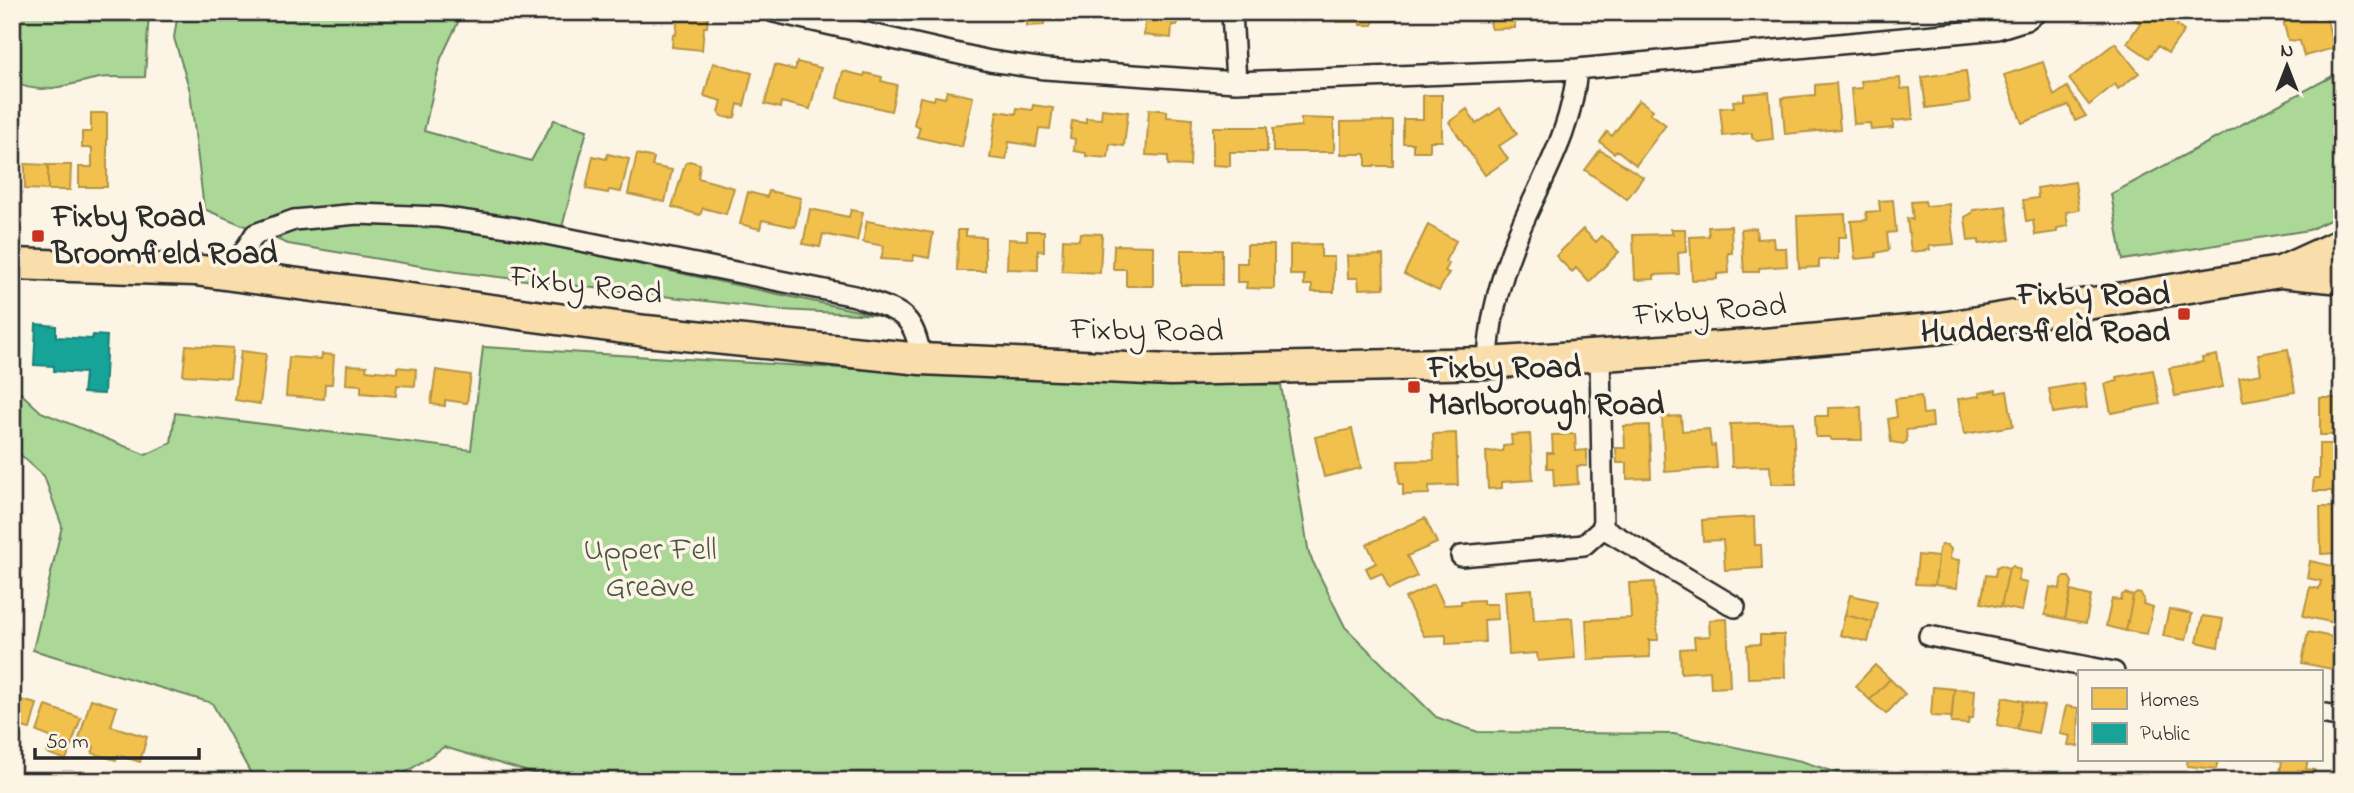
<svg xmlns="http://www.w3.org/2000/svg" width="2354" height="793" font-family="'Indie Flower',sans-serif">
<rect width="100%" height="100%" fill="#fcf5e5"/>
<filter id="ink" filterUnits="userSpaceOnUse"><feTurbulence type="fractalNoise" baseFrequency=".0143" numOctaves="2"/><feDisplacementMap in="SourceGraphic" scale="14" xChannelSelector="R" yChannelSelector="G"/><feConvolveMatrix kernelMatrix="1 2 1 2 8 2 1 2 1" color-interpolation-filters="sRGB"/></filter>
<g filter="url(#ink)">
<path fill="#abd897" stroke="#6b8261" stroke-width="2" d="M 12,12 L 149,12 L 145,77 C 130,78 114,76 100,78 C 70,83 41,98 12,81 Z
M 178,12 L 463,12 L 441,58 L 424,131 L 531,161 L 554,120 L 587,130 L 557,247 L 877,315 L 782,310 L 457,272 L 288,244 L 204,209 L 190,91 L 174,38 Z
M 2342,71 L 2342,214 L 2309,230 L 2123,260 L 2111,194 Z
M 483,347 L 888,371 L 1281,385 L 1309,554 L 1345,627 L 1436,717 L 1478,732 L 1674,734 L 1801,761 L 1862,781 L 559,781 L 444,747 L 393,781 L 255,781 L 212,703 L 33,650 L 62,526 L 44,476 L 12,447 L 12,385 L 41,412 L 146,455 L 171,443 L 175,413 L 471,450 Z"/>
<path fill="#f2c14e" stroke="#b69444" stroke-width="2" d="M 678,12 L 710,12 L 708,14 L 707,27 L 704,27 L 702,50 L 672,47 L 673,34 L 676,35 Z
M 1009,12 L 1062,12 L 1062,15 L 1044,16 L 1044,25 L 1027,26 L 1027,16 L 1009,17 Z
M 1146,12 L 1178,12 L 1177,25 L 1172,25 L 1171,38 L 1144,35 Z
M 1279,12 L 1309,12 L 1309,19 L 1279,21 Z
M 1337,12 L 1397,12 L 1397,21 L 1373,21 L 1373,25 L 1360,25 L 1360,22 L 1337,22 Z
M 1490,12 L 1557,12 L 1558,18 L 1515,20 L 1515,28 L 1491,29 Z
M 2136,12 L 2157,14 L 2176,12 L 2183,17 L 2177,26 L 2184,31 L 2168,53 L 2158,46 L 2149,58 L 2127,43 L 2140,23 L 2132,18 Z
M 2281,12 L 2325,12 L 2334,48 L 2304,56 L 2300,41 L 2288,40 Z
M 2115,43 L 2139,73 L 2118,89 L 2115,84 L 2089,105 L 2069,79 Z
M 797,62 L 821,68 L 810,109 L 781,102 L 780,108 L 765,104 L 775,65 L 795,70 Z
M 2043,62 L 2054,96 L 2067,87 L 2086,116 L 2075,121 L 2069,105 L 2022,123 L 2004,75 Z
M 713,63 L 752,73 L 744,106 L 738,104 L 735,117 L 729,118 L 721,116 L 719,112 L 722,101 L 704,96 Z
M 843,71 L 864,76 L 865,73 L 882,77 L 881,81 L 897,85 L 891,111 L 837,98 Z
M 1966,71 L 1970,102 L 1926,108 L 1922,77 Z
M 1900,78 L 1901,89 L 1910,88 L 1913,119 L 1893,121 L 1893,128 L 1871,130 L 1870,123 L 1854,124 L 1851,89 L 1862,88 L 1861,81 Z
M 1836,83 L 1840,129 L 1785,134 L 1782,98 L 1815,95 L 1815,85 Z
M 947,91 L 973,97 L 962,147 L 917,137 L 920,127 L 914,125 L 920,97 L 934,100 L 935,96 L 945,98 Z
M 1769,92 L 1773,139 L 1757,141 L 1752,138 L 1752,133 L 1723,136 L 1720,108 L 1734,107 L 1733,101 L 1744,100 L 1744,94 Z
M 1423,95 L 1442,95 L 1442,141 L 1430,141 L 1430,151 L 1413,151 L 1413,143 L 1403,143 L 1403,119 L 1423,119 Z
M 1639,100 L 1653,110 L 1650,113 L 1666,125 L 1636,165 L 1617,150 L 1614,153 L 1600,142 L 1607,132 L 1612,136 Z
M 1033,105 L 1053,108 L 1050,129 L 1039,128 L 1036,146 L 1009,142 L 1006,160 L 990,158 L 997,111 L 1016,114 L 1017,108 L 1032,110 Z
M 1500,108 L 1517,134 L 1499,146 L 1508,159 L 1485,175 L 1449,122 L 1467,109 L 1476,124 Z
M 1102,109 L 1128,112 L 1124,146 L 1110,144 L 1108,158 L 1086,156 L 1086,153 L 1074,151 L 1075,139 L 1070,138 L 1072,121 L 1086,123 L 1086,118 L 1101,119 Z
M 1149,109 L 1167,111 L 1167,117 L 1192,119 L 1190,166 L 1168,165 L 1168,156 L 1146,155 Z
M 91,113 L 107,113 L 107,187 L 79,187 L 79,167 L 92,167 L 92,148 L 82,148 L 82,132 L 91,132 Z
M 1301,118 L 1334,119 L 1334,152 L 1273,152 L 1273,129 L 1301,126 Z
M 1393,121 L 1393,166 L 1366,166 L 1366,154 L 1341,154 L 1341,122 Z
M 1213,127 L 1267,127 L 1267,152 L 1230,152 L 1230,166 L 1213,165 Z
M 1600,150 L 1643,177 L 1627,199 L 1585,170 Z
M 608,154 L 629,159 L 621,192 L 609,190 L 608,193 L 586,189 L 593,156 L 606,159 Z
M 637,154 L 654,158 L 652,166 L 672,170 L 665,202 L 628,194 Z
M 689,161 L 700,164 L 698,178 L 734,188 L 726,214 L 703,208 L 700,215 L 672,207 L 685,164 Z
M 25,164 L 48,165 L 48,190 L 25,189 Z
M 48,165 L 71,165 L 70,190 L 48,190 Z
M 2075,182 L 2079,210 L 2066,212 L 2068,226 L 2057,228 L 2057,232 L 2035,235 L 2033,220 L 2026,221 L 2023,200 L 2038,198 L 2037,188 Z
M 769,191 L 801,198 L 795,227 L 762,220 L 760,229 L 740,224 L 748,192 L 767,197 Z
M 1893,200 L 1896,232 L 1887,233 L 1889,250 L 1876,253 L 1876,257 L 1855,259 L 1851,221 L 1867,220 L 1866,212 L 1880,211 L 1879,201 Z
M 1925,201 L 1926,206 L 1949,204 L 1954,244 L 1929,246 L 1930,250 L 1911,252 L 1907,218 L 1913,220 L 1911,202 Z
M 2006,206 L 2010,240 L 1979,244 L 1979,240 L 1968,241 L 1965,217 L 1972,213 L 1973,210 Z
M 810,209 L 849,217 L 851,210 L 863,212 L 857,241 L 823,234 L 820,247 L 803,244 Z
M 1845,214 L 1846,237 L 1838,237 L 1838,259 L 1819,260 L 1819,267 L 1799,268 L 1797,216 Z
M 867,221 L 933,233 L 929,258 L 914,255 L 913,261 L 881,259 L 884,246 L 863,242 Z
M 1428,225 L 1456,241 L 1445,261 L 1449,264 L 1445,271 L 1449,273 L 1439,291 L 1404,274 Z
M 1731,226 L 1732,253 L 1728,253 L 1729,273 L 1717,274 L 1717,279 L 1692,280 L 1690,237 L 1709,236 L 1708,227 Z
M 1756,228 L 1757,239 L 1773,238 L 1774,248 L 1786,248 L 1787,266 L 1759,268 L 1759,272 L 1744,272 L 1741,229 Z
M 1583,229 L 1596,242 L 1602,236 L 1619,252 L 1589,282 L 1576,268 L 1572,272 L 1556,256 Z
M 1671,229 L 1685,229 L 1686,252 L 1678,253 L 1679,274 L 1654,275 L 1654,279 L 1635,280 L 1633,235 L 1673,234 Z
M 958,230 L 966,230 L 966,236 L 985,237 L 985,271 L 957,271 Z
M 1027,231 L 1044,231 L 1044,251 L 1038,250 L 1038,270 L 1007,269 L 1008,239 L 1027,240 Z
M 1080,233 L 1102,234 L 1100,273 L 1062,271 L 1063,239 L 1079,240 Z
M 1321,244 L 1321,257 L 1334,257 L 1334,292 L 1312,292 L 1312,285 L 1304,285 L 1304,275 L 1290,275 L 1290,245 Z
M 1114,245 L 1153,246 L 1153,286 L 1126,286 L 1126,269 L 1113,269 Z
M 1247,245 L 1274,245 L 1274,289 L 1246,288 L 1247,282 L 1237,282 L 1237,263 L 1247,263 Z
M 1181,250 L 1222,250 L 1222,285 L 1181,285 Z
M 1383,255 L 1384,288 L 1359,289 L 1358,278 L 1348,278 L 1347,256 Z
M 186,345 L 233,348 L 230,378 L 183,375 Z
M 2288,349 L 2295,392 L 2243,401 L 2239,378 L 2261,374 L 2258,354 Z
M 241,351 L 266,354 L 260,404 L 235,400 Z
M 322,354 L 334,355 L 332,384 L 325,384 L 324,399 L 286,396 L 289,357 L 321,359 Z
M 2217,355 L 2223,387 L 2175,396 L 2169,368 L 2203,362 L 2202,358 Z
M 347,365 L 367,366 L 366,370 L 397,373 L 397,367 L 416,369 L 415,386 L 397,385 L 396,396 L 361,393 L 361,385 L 346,384 Z
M 436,370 L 471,375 L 467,403 L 445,400 L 445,406 L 431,404 Z
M 2153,370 L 2160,404 L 2111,413 L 2105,384 L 2118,381 L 2117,377 Z
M 2084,383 L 2087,408 L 2053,413 L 2049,389 Z
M 1996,390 L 1996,393 L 2007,391 L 2013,426 L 1964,434 L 1958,399 L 1980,396 L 1979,393 Z
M 1921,396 L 1923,414 L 1932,413 L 1933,427 L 1906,430 L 1907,441 L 1903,444 L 1891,442 L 1888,419 L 1897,417 L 1895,399 Z
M 2320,398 L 2342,398 L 2342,435 L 2320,435 Z
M 1861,407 L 1862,440 L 1831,440 L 1830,437 L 1816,437 L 1815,416 L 1828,416 L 1828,408 Z
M 1681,416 L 1682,431 L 1709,429 L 1711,446 L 1715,445 L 1717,468 L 1665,472 L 1662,417 Z
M 1793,422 L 1796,484 L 1771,484 L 1770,466 L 1732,467 L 1730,424 Z
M 1649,425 L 1651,478 L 1627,479 L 1627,463 L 1617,463 L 1616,448 L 1625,448 L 1624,426 Z
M 1352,429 L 1361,468 L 1324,477 L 1315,437 Z
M 1456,433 L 1458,485 L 1429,486 L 1429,494 L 1403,495 L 1403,484 L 1399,484 L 1398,461 L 1434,460 L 1433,434 Z
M 1530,434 L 1533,480 L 1502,482 L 1502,488 L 1488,489 L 1486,452 L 1503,451 L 1503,446 L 1512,445 L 1511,435 Z
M 1575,434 L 1576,451 L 1587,450 L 1587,466 L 1577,466 L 1578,484 L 1554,486 L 1553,468 L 1547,468 L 1547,453 L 1553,453 L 1552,435 Z
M 2319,444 L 2342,444 L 2342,495 L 2332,495 L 2332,491 L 2314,491 L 2313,488 L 2314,478 L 2319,478 Z
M 2320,507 L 2342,507 L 2342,553 L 2321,554 Z
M 1754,517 L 1755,545 L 1761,545 L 1762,568 L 1725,570 L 1723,540 L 1703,541 L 1702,520 Z
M 1425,518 L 1437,543 L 1407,556 L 1417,576 L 1389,589 L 1382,573 L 1371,578 L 1366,568 L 1376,563 L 1367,544 Z
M 1942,545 L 1947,545 L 1951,549 L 1950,559 L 1959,560 L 1957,588 L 1935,585 L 1939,549 Z
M 1918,555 L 1938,557 L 1935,585 L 1915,584 Z
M 2310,561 L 2342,568 L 2342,588 L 2335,623 L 2303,616 L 2310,587 L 2319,589 L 2321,581 L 2307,578 Z
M 2001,565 L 2009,568 L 2001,607 L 1981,603 L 1986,575 L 1995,576 L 1997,567 Z
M 2013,566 L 2020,570 L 2018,581 L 2027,583 L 2022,611 L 2001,607 L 2009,568 Z
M 2064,577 L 2069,577 L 2072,582 L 2065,619 L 2045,615 L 2050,587 L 2060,589 L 2061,580 Z
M 1654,582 L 1658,640 L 1649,640 L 1650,657 L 1588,660 L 1586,620 L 1631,618 L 1629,583 Z
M 1434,584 L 1444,605 L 1461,604 L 1461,601 L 1483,600 L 1483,604 L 1497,604 L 1498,619 L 1484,620 L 1485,642 L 1446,644 L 1446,635 L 1424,636 L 1405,598 Z
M 1532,589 L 1534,620 L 1572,618 L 1575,658 L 1538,661 L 1537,653 L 1509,655 L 1505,591 Z
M 2071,591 L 2091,596 L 2086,623 L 2065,619 Z
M 2125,593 L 2133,596 L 2126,631 L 2106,626 L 2112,599 L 2121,600 L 2122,595 Z
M 2137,593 L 2141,594 L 2144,599 L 2143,604 L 2153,607 L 2147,634 L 2126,631 L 2133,596 Z
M 1850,595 L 1877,601 L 1873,622 L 1845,615 Z
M 2169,609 L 2192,614 L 2186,640 L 2163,636 Z
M 1845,615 L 1873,622 L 1868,642 L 1840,635 Z
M 2203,616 L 2223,619 L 2218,647 L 2197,642 Z
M 1727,619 L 1730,687 L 1711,688 L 1710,671 L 1681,673 L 1680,649 L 1695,648 L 1694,637 L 1710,636 L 1709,620 Z
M 2308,632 L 2338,638 L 2332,669 L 2302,663 Z
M 1760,635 L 1784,635 L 1785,677 L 1748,678 L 1747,645 L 1760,644 Z
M 1875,665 L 1890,679 L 1870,700 L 1855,686 Z
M 1890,679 L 1905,694 L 1886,714 L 1870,700 Z
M 1933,687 L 1954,689 L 1952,717 L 1931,716 Z
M 1954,689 L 1975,690 L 1973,718 L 1969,718 L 1968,724 L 1951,723 Z
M 2003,697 L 2023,701 L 2017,729 L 1997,725 Z
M 12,698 L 37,704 L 30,729 L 14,725 L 12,730 Z
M 91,699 L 117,707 L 111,726 L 147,737 L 140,762 L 118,755 L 116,760 L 92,753 L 94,747 L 78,742 Z
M 2023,701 L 2044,706 L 2038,733 L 2017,729 Z
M 46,706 L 81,718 L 66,760 L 47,753 L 53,738 L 37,732 Z
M 2066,706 L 2079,708 L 2078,747 L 2068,745 L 2070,736 L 2060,734 Z
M 2186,760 L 2218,760 L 2216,769 L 2188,766 Z
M 2274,760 L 2308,760 L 2306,769 L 2315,770 L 2313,781 L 2279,778 L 2282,761 Z
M 520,772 L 530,781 L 513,781 Z"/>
<path fill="#17a398" stroke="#1d7f77" stroke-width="2" d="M 36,324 L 56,326 L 56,337 L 92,339 L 93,335 L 107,336 L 104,394 L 83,393 L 85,373 L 54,371 L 54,366 L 34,365 Z"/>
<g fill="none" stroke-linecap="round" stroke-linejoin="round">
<g stroke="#2b2b2b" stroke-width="24">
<path id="street" d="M 774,12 L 990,61 L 1045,69 L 1236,82 L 1577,69 L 1997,29 L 2026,20 L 2037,12
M 1232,12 L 1236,82
M 236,275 L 241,256 L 255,234 L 294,220 L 357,214 L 439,217 L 516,228 L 855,296 C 897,312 914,309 921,359
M 1488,363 C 1489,318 1501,276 1518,234 C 1542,177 1572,133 1577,69
M 1603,528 L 1735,607
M 1461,556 L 1584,545 L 1603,528 L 1600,355
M 1929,636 L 2114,672
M 2321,713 L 2342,717"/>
</g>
<g stroke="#2b2b2b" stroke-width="35">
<path id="primary" d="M 12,264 L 195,270 L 646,331 L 921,359 L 1171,370 L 1488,363 L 1764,344 L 1942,328 L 2280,272 L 2342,278
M 2283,271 L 2342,244"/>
</g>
<use href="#street" stroke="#fcf5e5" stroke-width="19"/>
<use href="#primary" stroke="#f9ddab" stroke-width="30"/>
</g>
</g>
<g fill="#c8321e" stroke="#fcf5e5" stroke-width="2.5">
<rect x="31" y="229" width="14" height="14" rx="3.5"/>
<rect x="2177" y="307" width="14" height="14" rx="3.5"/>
<rect x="1407" y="380" width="14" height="14" rx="3.5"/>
</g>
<g text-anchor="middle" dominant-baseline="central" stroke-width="7" stroke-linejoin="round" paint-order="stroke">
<g font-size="32" font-weight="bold" fill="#2b2b2b" stroke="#fcf5e5" text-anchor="start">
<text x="52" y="218">Fixby Road<tspan x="52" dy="37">Broomfield Road</tspan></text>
<text x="2170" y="296" text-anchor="end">Fixby Road<tspan x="2170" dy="37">Huddersfield Road</tspan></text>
<text x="1428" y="369">Fixby Road<tspan x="1428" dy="37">Marlborough Road</tspan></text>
</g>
<g font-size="32" fill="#2b2b2b" stroke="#fcf5e5">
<text transform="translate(586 287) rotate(7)">Fixby Road</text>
<text transform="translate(1710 312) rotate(-4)">Fixby Road</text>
<text transform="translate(1147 332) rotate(1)">Fixby Road</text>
</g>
<g font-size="32" fill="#4b5646" stroke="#fcf5e5">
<text x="650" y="551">Upper Fell<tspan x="650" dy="37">Greave</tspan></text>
</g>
</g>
<rect width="2354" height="793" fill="none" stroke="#fcf5e5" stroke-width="42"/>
<rect x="21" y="21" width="2312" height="751" fill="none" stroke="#2b2b2b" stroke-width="2.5" filter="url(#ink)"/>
<rect x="2078" y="670" width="245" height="91" fill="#fcf5e5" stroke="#a8a49b" stroke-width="2"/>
<rect x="2092" y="688" width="35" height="21" fill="#f2c14e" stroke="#a8a49b" stroke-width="2"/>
<text x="2140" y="706" font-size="21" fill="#2b2b2b">Homes</text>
<rect x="2092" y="723" width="35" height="21" fill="#17a398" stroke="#a8a49b" stroke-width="2"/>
<text x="2140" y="740" font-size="21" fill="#2b2b2b">Public</text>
<g transform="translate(2287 66)" stroke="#fcf5e5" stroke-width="5" paint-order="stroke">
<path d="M0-5L12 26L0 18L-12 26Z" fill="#2b2b2b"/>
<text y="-10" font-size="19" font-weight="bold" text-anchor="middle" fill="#2b2b2b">N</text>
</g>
<path d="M35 748v10h164v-10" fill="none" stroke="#2b2b2b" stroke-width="3.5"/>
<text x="46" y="748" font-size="21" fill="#2b2b2b" stroke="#fcf5e5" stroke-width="5" paint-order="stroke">50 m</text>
</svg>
